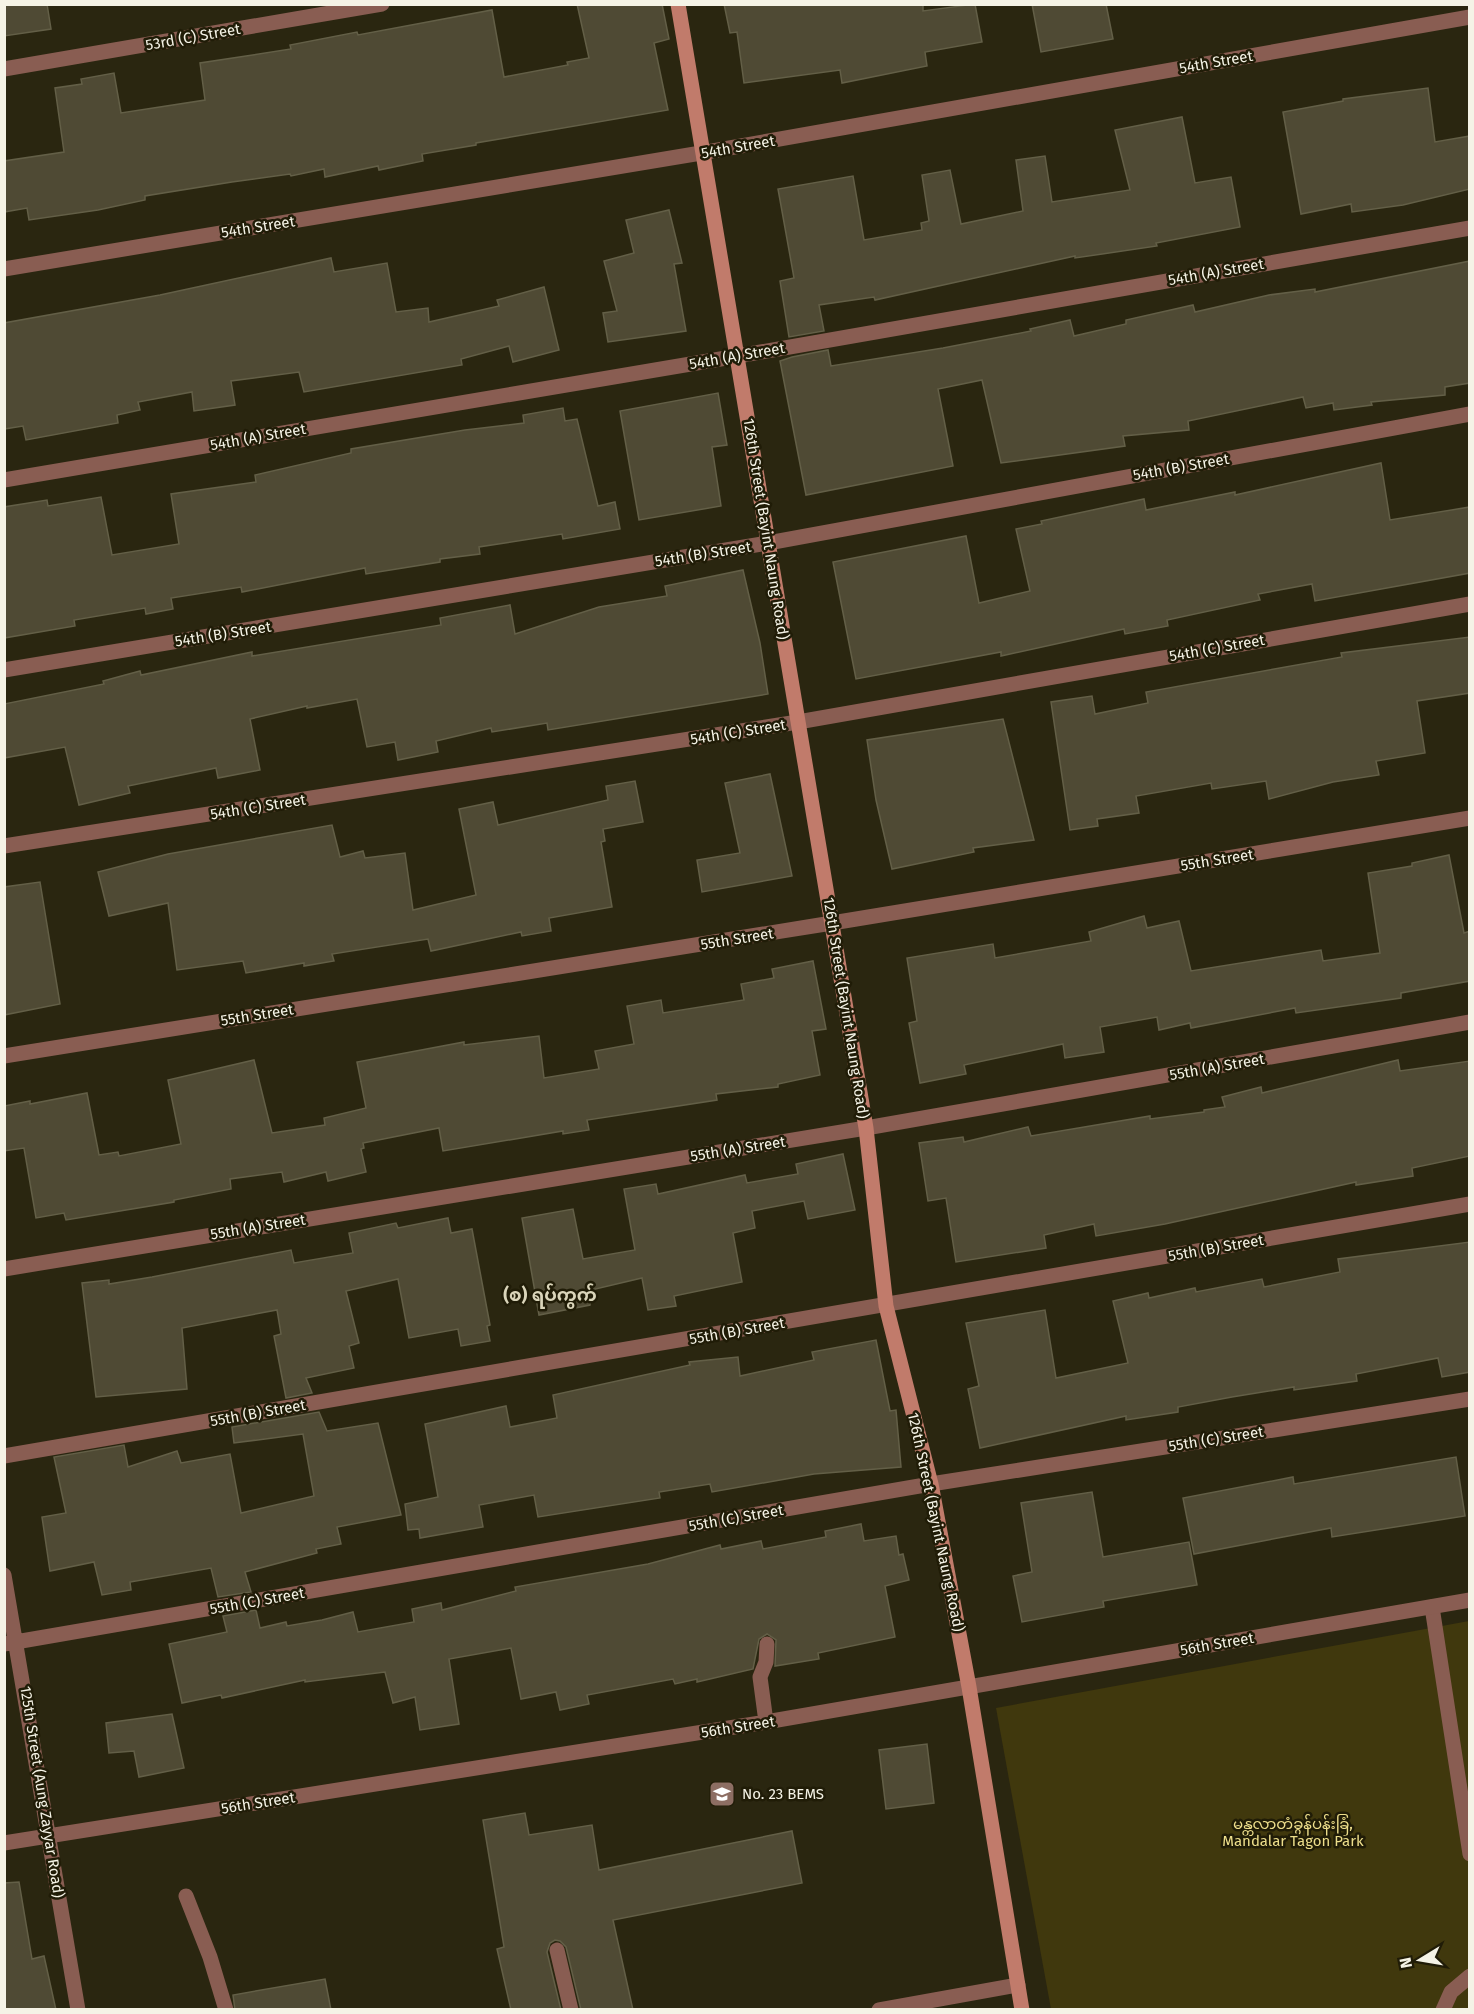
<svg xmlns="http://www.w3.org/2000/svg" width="1474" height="2014" font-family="'Fira Sans','Noto Sans Myanmar',sans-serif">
<rect width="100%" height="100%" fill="#2a2610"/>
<path fill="#40380d" d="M 1469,1621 L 1469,2009 L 1051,2009 L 996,1708 Z"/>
<path fill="#4f4a34" stroke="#635f47" stroke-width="1.5" d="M 4,4 L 47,4 L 51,29 L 4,36 Z
M 577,4 L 662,4 L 669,39 L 654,43 L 668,110 L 476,143 L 476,145 L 422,154 L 423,161 L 379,170 L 378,166 L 325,177 L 324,169 L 291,176 L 290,174 L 232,182 L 145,196 L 145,200 L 98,210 L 29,220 L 27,208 L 4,212 L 4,161 L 64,152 L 55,88 L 82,84 L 81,79 L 114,73 L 121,113 L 205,100 L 200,63 L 291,49 L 290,45 L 357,32 L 358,35 L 492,10 L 504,77 L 568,65 L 567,62 L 589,58 Z
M 724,4 L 923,4 L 923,11 L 975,4 L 982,42 L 925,52 L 927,66 L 842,83 L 840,70 L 744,83 L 737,32 L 730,33 Z
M 1032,4 L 1106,4 L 1113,39 L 1041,52 Z
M 1428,88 L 1435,142 L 1470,136 L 1470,189 L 1403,205 L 1352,212 L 1351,204 L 1301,214 L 1283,112 L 1343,101 L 1343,99 Z
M 1182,117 L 1195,183 L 1231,177 L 1240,227 L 1156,243 L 1157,246 L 1075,258 L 1075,256 L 875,300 L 874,297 L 819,305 L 824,331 L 789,337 L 780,281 L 794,278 L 778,189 L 853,176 L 864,240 L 922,230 L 921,223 L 929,221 L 922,175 L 950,170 L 961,224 L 1023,211 L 1016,160 L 1045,156 L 1052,202 L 1130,190 L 1115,130 Z
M 669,210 L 682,263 L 674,264 L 686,331 L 608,342 L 603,313 L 617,311 L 604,261 L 634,253 L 626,220 Z
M 331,258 L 334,272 L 387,263 L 396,312 L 428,308 L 429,322 L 499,306 L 497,300 L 544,287 L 559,350 L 513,362 L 509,346 L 461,359 L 462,365 L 304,392 L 299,372 L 231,381 L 235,405 L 194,411 L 192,392 L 138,402 L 140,410 L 117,415 L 118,423 L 26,440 L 23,426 L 4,429 L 4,323 L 160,295 Z
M 1470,261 L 1470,383 L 1445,387 L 1445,395 L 1371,402 L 1372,405 L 1334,410 L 1333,403 L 1306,408 L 1303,397 L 1188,421 L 1189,430 L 1123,436 L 1125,446 L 1001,463 L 982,380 L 938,389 L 953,466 L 806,495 L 780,361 L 792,357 L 828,350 L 831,366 L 943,348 L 1031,331 L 1030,329 L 1070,320 L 1074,336 L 1126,324 L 1126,320 L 1193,305 L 1195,312 L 1269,295 L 1315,289 L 1315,292 Z
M 718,393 L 727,445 L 712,447 L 721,506 L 639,520 L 620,411 Z
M 563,408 L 565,421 L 577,419 L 598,506 L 615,502 L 620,529 L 563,539 L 562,534 L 479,547 L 480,554 L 440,559 L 440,562 L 366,574 L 365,568 L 242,592 L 241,587 L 171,598 L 173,609 L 146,614 L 145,608 L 74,620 L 75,626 L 4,638 L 4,507 L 47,500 L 48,506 L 101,497 L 112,555 L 179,544 L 171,494 L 256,482 L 255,475 L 351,453 L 351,449 L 465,430 L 524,423 L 523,415 Z
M 1381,463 L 1390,520 L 1470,507 L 1470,573 L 1315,601 L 1312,584 L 1258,594 L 1260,600 L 1167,620 L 1168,626 L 1125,634 L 1124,629 L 1001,656 L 1001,652 L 856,679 L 833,562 L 966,536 L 979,603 L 1030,591 L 1016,529 L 1042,524 L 1041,521 L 1144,499 L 1146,510 L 1235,492 L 1235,495 Z
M 743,570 L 760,643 L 768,694 L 548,730 L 547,723 L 492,732 L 491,728 L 436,741 L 438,752 L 398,760 L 395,742 L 367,747 L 357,699 L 307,708 L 307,706 L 250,719 L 260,770 L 218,778 L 216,768 L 128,786 L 130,793 L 79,805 L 65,747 L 4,758 L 4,704 L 104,684 L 103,681 L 140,671 L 141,675 L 252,652 L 252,656 L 441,625 L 440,618 L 510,605 L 515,634 L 599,607 L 667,596 L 665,586 Z
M 1470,637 L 1470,693 L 1417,701 L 1425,753 L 1376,761 L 1379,775 L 1333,782 L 1269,799 L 1266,781 L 1212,789 L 1211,783 L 1136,796 L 1139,813 L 1097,819 L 1098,826 L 1070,830 L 1051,702 L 1092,696 L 1095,714 L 1148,703 L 1146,692 L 1342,657 L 1341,653 Z
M 1003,719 L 1034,840 L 973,848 L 974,852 L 892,869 L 876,800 L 867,740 Z
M 770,774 L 792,876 L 702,892 L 697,860 L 740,853 L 725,783 Z
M 635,781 L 643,822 L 603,829 L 605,841 L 601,842 L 612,907 L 549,918 L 551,931 L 522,936 L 521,932 L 431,951 L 428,939 L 332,954 L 334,961 L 304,966 L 304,963 L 246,973 L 243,961 L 177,970 L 168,903 L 109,916 L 98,872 L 168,854 L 332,825 L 340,857 L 363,851 L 365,858 L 405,853 L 413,910 L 476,895 L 459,809 L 493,802 L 498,825 L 608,800 L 606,786 Z
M 1449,855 L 1464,933 L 1470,931 L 1470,981 L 1401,993 L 1401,998 L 1296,1013 L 1295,1008 L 1191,1028 L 1190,1023 L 1159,1030 L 1157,1017 L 1100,1027 L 1104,1052 L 1065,1058 L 1063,1044 L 964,1065 L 966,1074 L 920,1083 L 909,1023 L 917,1021 L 907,958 L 993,944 L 995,958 L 1091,941 L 1089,932 L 1144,916 L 1147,928 L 1179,921 L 1191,971 L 1321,950 L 1323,961 L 1380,953 L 1368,873 L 1412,866 L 1412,863 Z
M 40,882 L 60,1004 L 4,1015 L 4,887 Z
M 813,961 L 826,1029 L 812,1031 L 820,1075 L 778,1084 L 778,1087 L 716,1094 L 717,1100 L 587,1120 L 589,1130 L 563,1134 L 563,1131 L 443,1151 L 439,1128 L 363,1143 L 364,1148 L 361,1149 L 366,1172 L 328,1181 L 326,1172 L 284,1182 L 282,1172 L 230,1179 L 231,1189 L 174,1200 L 174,1202 L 66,1220 L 64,1213 L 36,1218 L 24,1148 L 4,1151 L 4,1106 L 30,1101 L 30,1104 L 87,1093 L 99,1155 L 118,1152 L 119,1156 L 181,1144 L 168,1080 L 254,1060 L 272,1133 L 325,1125 L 324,1118 L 366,1108 L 357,1062 L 464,1042 L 464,1045 L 539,1036 L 544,1078 L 599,1069 L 595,1051 L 634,1044 L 627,1006 L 661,1000 L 663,1013 L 744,1000 L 741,984 L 774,978 L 772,969 Z
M 1398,1060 L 1400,1071 L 1470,1061 L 1470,1156 L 1412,1168 L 1413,1176 L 1356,1185 L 1356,1182 L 1165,1224 L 1096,1236 L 1094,1224 L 1044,1235 L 1046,1248 L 956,1262 L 946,1198 L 928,1201 L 919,1143 L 963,1137 L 964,1142 L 1028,1127 L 1031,1136 L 1150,1116 L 1150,1119 L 1204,1112 L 1204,1110 L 1225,1107 L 1222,1097 L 1261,1087 L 1262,1093 Z
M 843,1154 L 855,1210 L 808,1219 L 804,1201 L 752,1211 L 755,1228 L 733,1233 L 742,1282 L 674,1296 L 676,1306 L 648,1310 L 642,1278 L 591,1290 L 590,1305 L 539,1315 L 522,1218 L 573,1209 L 583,1259 L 635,1250 L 624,1189 L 656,1184 L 658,1194 L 745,1175 L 747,1183 L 798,1174 L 796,1164 Z
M 448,1218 L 451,1233 L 472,1229 L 490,1325 L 487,1326 L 490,1341 L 461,1346 L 458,1329 L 409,1338 L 398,1279 L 346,1291 L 359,1343 L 349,1346 L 354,1368 L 306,1378 L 312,1393 L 286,1398 L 274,1336 L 281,1334 L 277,1310 L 182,1328 L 187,1389 L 96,1397 L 82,1283 L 109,1280 L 109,1284 L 152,1277 L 291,1250 L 294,1263 L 353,1253 L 349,1233 L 396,1223 L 398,1228 Z
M 1470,1242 L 1470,1372 L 1442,1377 L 1438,1358 L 1356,1374 L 1357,1381 L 1294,1390 L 1294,1387 L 1232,1397 L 1178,1407 L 1178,1412 L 1126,1420 L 1126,1416 L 980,1448 L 968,1389 L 979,1386 L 966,1323 L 1045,1310 L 1056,1378 L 1128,1363 L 1113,1301 L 1148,1293 L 1149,1298 L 1195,1288 L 1196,1292 L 1262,1279 L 1264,1287 L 1340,1272 L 1338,1259 Z
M 876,1340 L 890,1411 L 896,1410 L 901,1467 L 814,1474 L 712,1492 L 710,1484 L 659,1492 L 660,1498 L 538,1517 L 534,1495 L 479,1505 L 483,1527 L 420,1538 L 419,1529 L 408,1530 L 405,1504 L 438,1497 L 425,1424 L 506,1406 L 510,1427 L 557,1418 L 553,1395 L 690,1365 L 689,1362 L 738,1357 L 740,1376 L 814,1360 L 812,1352 Z
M 319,1412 L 327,1431 L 378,1423 L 401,1515 L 337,1527 L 341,1544 L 316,1549 L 317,1553 L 245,1572 L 251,1592 L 218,1597 L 211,1568 L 130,1582 L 131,1590 L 102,1595 L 94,1562 L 50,1571 L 42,1517 L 66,1513 L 54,1457 L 124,1445 L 128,1467 L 177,1451 L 181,1463 L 230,1454 L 241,1513 L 314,1496 L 303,1434 L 234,1443 L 232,1427 Z
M 1456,1457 L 1465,1516 L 1332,1537 L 1331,1528 L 1194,1554 L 1183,1498 L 1293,1477 L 1294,1484 Z
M 1092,1492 L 1103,1557 L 1189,1542 L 1197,1585 L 1103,1601 L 1104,1607 L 1022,1622 L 1013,1576 L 1032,1572 L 1021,1503 Z
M 861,1524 L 864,1541 L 896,1536 L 899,1555 L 903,1554 L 909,1580 L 885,1586 L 895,1637 L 818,1653 L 819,1659 L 775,1666 L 776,1640 L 767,1634 L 759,1639 L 753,1669 L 697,1682 L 697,1679 L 675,1684 L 673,1679 L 587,1695 L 589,1704 L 560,1710 L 556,1692 L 521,1699 L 511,1648 L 449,1659 L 459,1724 L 420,1730 L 415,1697 L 393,1703 L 385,1672 L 305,1682 L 305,1680 L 222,1698 L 221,1695 L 182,1703 L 169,1644 L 227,1632 L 223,1616 L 256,1610 L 260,1628 L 286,1622 L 287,1626 L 322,1620 L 353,1612 L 358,1632 L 414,1622 L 412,1609 L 441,1603 L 442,1610 L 516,1591 L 515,1587 L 648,1564 L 720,1545 L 721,1549 L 761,1541 L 763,1549 L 826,1537 L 825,1531 Z
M 172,1714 L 184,1768 L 139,1777 L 134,1751 L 109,1753 L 106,1723 Z
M 927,1744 L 934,1803 L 886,1809 L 879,1750 Z
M 525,1813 L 529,1835 L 592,1825 L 599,1870 L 792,1831 L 802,1883 L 613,1920 L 633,2010 L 581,2010 L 566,1947 L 560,1941 L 555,1940 L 550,1943 L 547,1952 L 561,2010 L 511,2010 L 497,1949 L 504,1947 L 483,1820 Z
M 19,1882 L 32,1959 L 44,1956 L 56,2010 L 4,2010 L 4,1883 Z
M 325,1979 L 331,2010 L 235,2010 L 233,1995 Z"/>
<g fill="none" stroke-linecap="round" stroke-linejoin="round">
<path stroke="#895d52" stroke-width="15" d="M 1432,1607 L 1470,1854
M 186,1896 L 210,1957 L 226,2010
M 557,1950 L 571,2010
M 879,2010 L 1018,1985
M 1443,2010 L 1451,1992 L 1470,1976"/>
<path stroke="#895d52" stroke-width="15" d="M 4,69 L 382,4
M 4,269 L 701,153 L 1470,17
M 4,480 L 738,356 L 1470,228
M 4,670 L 768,543 L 1470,414
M 4,846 L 798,722 L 1470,604
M 4,1056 L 832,923 L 1470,818
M 4,1269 L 866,1128 L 1470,1022
M 4,1456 L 1470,1204
M 4,1575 L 78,2010
M 4,1644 L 931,1484 L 1470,1399
M 766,1722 L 760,1677 L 766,1662 L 767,1644
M 4,1843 L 766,1722 L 1470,1600"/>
<path stroke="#c17b6b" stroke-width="15" d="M 678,4 L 866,1128 L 886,1306 L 931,1484 L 969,1687 L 1022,2010"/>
</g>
<defs>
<g id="school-square" transform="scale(1.35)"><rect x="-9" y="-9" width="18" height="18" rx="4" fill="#8d6e63" stroke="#201c07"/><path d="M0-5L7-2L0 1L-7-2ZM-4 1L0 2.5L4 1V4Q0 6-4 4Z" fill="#fff"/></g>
</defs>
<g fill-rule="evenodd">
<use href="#school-square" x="722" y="1794"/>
</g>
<g text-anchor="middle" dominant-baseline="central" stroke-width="5" stroke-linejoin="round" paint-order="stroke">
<g font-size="15" fill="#f5f3e6" stroke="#201c07">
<text transform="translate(193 37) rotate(-10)">53rd (C) Street</text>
<text transform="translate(1216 62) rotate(-10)">54th Street</text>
<text transform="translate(738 147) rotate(-10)">54th Street</text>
<text transform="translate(258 227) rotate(-9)">54th Street</text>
<text transform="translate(1216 272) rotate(-10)">54th (A) Street</text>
<text transform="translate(737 356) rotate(-10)">54th (A) Street</text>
<text transform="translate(258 437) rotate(-10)">54th (A) Street</text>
<text transform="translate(1181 467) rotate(-10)">54th (B) Street</text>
<text transform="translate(766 529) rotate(81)">126th Street (Bayint Naung Road)</text>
<text transform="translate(703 554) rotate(-9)">54th (B) Street</text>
<text transform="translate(223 634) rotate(-9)">54th (B) Street</text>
<text transform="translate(1217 648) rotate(-10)">54th (C) Street</text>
<text transform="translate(738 732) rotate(-9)">54th (C) Street</text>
<text transform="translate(258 807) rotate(-9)">54th (C) Street</text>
<text transform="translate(1217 860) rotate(-9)">55th Street</text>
<text transform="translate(737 939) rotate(-9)">55th Street</text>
<text transform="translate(846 1008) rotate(81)">126th Street (Bayint Naung Road)</text>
<text transform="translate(257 1015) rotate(-9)">55th Street</text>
<text transform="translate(1217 1067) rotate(-10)">55th (A) Street</text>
<text transform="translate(738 1149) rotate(-9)">55th (A) Street</text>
<text transform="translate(258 1227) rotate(-9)">55th (A) Street</text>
<text transform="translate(1216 1248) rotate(-10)">55th (B) Street</text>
<text transform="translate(737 1331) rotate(-10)">55th (B) Street</text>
<text transform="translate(258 1413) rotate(-10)">55th (B) Street</text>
<text transform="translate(1216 1439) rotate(-9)">55th (C) Street</text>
<text transform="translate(736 1518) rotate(-10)">55th (C) Street</text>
<text transform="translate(936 1522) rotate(78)">126th Street (Bayint Naung Road)</text>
<text transform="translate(257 1601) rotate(-10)">55th (C) Street</text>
<text transform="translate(1217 1644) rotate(-10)">56th Street</text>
<text transform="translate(738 1727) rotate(-9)">56th Street</text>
<text transform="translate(42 1792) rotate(81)">125th Street (Aung Zayyar Road)</text>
<text transform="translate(258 1803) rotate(-9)">56th Street</text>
</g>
<g font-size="15" fill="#f5f3e6" stroke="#201c07" text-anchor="start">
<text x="742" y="1794">No. 23 BEMS</text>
</g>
<g font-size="15" fill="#edde8b" stroke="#201c07">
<text x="1293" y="1824">မန္တလာတံခွန်ပန်းခြံ,<tspan x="1293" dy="17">Mandalar Tagon Park</tspan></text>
</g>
<g font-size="18" font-weight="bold" fill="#dad5ba" stroke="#201c07">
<text x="550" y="1295">(စ) ရပ်ကွက်</text>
</g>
</g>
<rect width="1474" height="2014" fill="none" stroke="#f5f3e6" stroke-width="12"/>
<g transform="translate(1420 1960) rotate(259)" stroke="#201c07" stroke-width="4.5" paint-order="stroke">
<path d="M0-4.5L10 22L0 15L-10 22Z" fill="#f5f3e6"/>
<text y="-9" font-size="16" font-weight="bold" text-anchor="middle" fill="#f5f3e6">N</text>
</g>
</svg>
